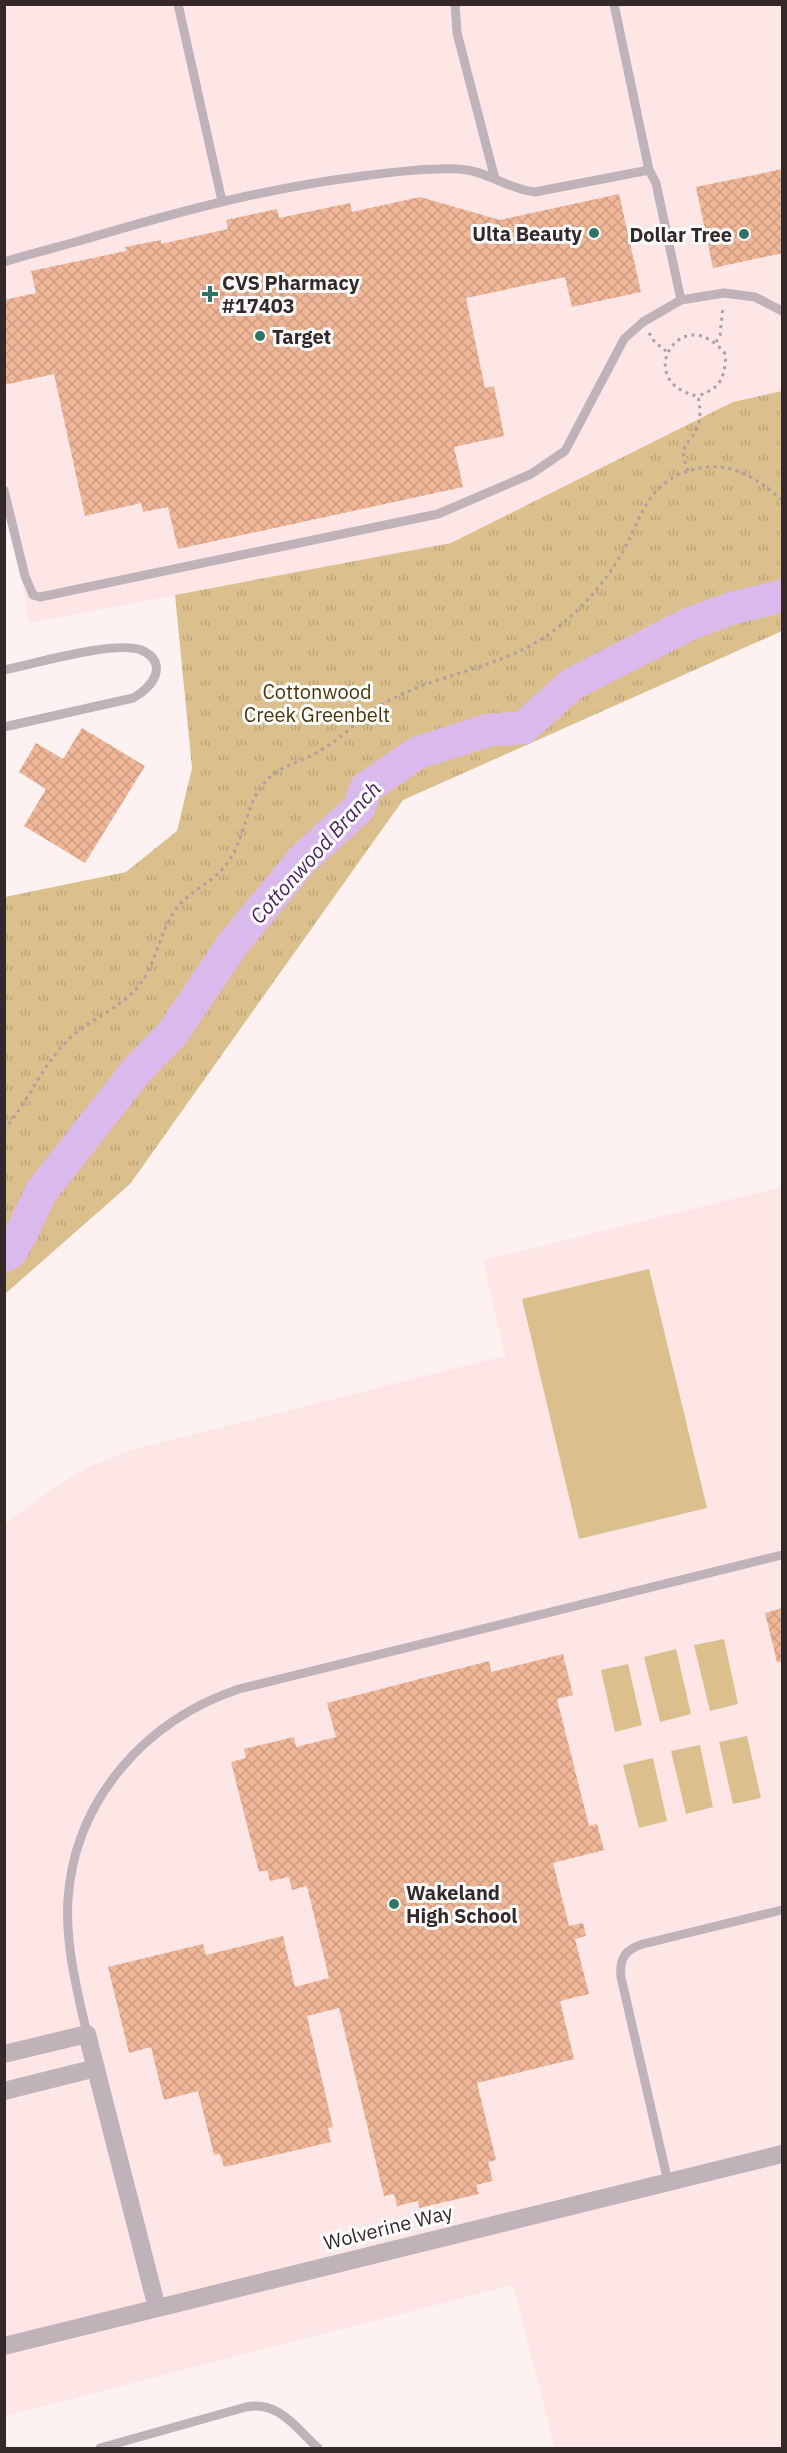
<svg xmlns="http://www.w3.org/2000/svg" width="787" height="2453" font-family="'IBM Plex Sans',sans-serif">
<defs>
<pattern id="grass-tufts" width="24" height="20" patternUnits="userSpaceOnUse" patternTransform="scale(1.5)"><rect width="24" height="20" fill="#dbbf8c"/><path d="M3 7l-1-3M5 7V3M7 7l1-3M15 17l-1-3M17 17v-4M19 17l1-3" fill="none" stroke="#bda479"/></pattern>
<pattern id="building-cross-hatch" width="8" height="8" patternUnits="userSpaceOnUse" patternTransform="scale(1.5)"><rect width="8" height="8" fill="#efb798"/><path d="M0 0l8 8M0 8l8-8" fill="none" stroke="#ce9d83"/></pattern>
</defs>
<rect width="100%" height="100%" fill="#fef1f1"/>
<path fill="#fee6e6" d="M 4,5 L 782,5 L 782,391 L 733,402 L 451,543 L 29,623 L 5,468 Z
M 782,1187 L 782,2448 L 555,2448 L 513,2285 L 5,2416 L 5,1524 L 59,1484 L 91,1466 L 134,1449 L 505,1356 L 483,1260 Z"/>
<path fill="url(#grass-tufts)" d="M 782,391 L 782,631 L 403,800 L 130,1184 L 5,1294 L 5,897 L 126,872 L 177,831 L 192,768 L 175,595 L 451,543 L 733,402 Z"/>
<path fill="#dbbf8c" d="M 649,1269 L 707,1508 L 579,1539 L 522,1299 Z
M 724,1639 L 738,1704 L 710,1711 L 694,1645 Z
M 676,1649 L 691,1714 L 660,1722 L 644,1657 Z
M 628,1664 L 642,1725 L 615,1732 L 601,1670 Z
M 747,1736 L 761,1798 L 733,1804 L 719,1742 Z
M 700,1745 L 713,1807 L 686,1814 L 671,1751 Z
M 653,1758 L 667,1821 L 639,1828 L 623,1765 Z"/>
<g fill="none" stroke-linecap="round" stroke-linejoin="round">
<path stroke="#dab9ec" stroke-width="33" d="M 4,1256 L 10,1253 L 21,1234 L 41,1192 L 137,1070 L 172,1034 L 232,945 L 303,859 L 359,808 L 366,788 L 417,753 L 489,730 L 523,728 L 572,684 L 691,623 L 733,608 L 782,596"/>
</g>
<path fill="url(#building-cross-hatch)" d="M 783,169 L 783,253 L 713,268 L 696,187 Z
M 619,194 L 641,292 L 572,307 L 565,277 L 466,298 L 485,388 L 494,386 L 504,436 L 454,447 L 463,487 L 178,549 L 168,507 L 143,512 L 141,503 L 85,516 L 54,374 L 4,385 L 4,300 L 36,293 L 31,271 L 126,251 L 125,247 L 161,240 L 161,244 L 228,229 L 226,220 L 277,209 L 279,218 L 350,203 L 352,212 L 420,197 L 500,220 Z
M 82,728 L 145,766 L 85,863 L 24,826 L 46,789 L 19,772 L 36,743 L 63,759 Z
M 783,1608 L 783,1662 L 777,1662 L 765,1613 Z
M 563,1654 L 573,1695 L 557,1699 L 589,1826 L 597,1824 L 604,1850 L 553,1863 L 569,1926 L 583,1923 L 586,1936 L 575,1939 L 589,1994 L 560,2001 L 574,2059 L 477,2083 L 496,2160 L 488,2162 L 493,2181 L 476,2185 L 479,2194 L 419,2208 L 418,2201 L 397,2206 L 394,2194 L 384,2196 L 339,2008 L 307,2016 L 333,2127 L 328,2128 L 331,2142 L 224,2167 L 220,2154 L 214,2155 L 198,2091 L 164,2100 L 151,2047 L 129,2053 L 108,1967 L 203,1944 L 206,1955 L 283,1936 L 295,1987 L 329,1978 L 307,1886 L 292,1890 L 289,1877 L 270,1881 L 267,1870 L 259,1872 L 231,1762 L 246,1758 L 244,1749 L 294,1737 L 296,1747 L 336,1737 L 327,1703 L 489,1661 L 491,1672 Z"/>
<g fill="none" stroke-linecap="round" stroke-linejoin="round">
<path stroke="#ada0a0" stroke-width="3" stroke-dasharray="3 4.5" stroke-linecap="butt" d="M 649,333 L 654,341 L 666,351
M 716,342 L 720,335 L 723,306
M 688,471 C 677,441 689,448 698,426 C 701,416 700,407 698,396 C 721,387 724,380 726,355 C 682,297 630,383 698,396
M 4,1130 C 27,1103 40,1070 64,1044 C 85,1020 122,1009 141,983 C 157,960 160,931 176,909 C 189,891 212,883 225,866 C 246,841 244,806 265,782 C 279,765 303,762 321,750 C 347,735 365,712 392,699 C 444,672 506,667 553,631 C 581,610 605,583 622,553 C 638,525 645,490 678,475 C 721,456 750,472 782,500"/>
<path stroke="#bfb3b9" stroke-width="9" d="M 178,4 L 222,201
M 455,4 L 457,33 L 495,179
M 614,4 L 649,170 L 656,183 L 681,300
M 4,262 C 29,254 54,248 79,241 C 173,213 265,188 363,176 C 394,172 426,168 458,169 C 486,170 507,189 535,192 L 649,170
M 4,490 L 25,576 L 33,595 L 40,597 L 438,514 L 531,474 L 565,451 L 624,339 L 643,322 L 681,300 L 724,293 L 755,297 L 782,311
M 4,670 C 34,664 115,640 141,650 C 170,662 153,688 133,698 L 4,727
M 87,2034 C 77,1990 65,1944 68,1899 C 75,1799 146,1720 239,1689 L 782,1555
M 668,2182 L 621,1977 C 619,1958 626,1949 643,1944 L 782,1910
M 100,2448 L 246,2407 C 278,2400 296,2428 318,2448"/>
<path stroke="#bfb3b9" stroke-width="18" d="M 4,2054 L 87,2034 L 157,2308
M 4,2091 L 96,2068
M 4,2346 L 782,2154"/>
</g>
<g fill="#2e7366" stroke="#fff" stroke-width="2">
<circle cx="594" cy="233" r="6"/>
<circle cx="744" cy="234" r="6"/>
<path d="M207 285h6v6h6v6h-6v6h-6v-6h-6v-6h6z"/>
<circle cx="260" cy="336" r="6"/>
<circle cx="394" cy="1904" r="6"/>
</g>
<g text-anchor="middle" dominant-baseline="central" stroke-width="6" stroke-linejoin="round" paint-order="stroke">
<g font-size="20" font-weight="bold" fill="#342828" stroke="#fff" text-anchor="start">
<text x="582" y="233" text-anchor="end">Ulta Beauty</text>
<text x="732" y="234" text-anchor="end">Dollar Tree</text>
<text x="222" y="282">CVS Pharmacy<tspan x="222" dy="23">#17403</tspan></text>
<text x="272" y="336">Target</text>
<text x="406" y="1892">Wakeland<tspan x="406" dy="23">High School</tspan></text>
</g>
<g font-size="20" fill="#4a3509" stroke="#fff">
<text x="317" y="691">Cottonwood<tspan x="317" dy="23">Creek Greenbelt</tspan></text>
</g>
<g font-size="20" fill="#342828" stroke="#fff">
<text transform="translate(388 2227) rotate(-14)">Wolverine Way</text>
</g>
<g font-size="21" font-style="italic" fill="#4c235f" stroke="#fff">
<text transform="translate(315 852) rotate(-48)">Cottonwood Branch</text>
</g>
</g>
<rect width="787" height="2453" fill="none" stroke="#342828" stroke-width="12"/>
</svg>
